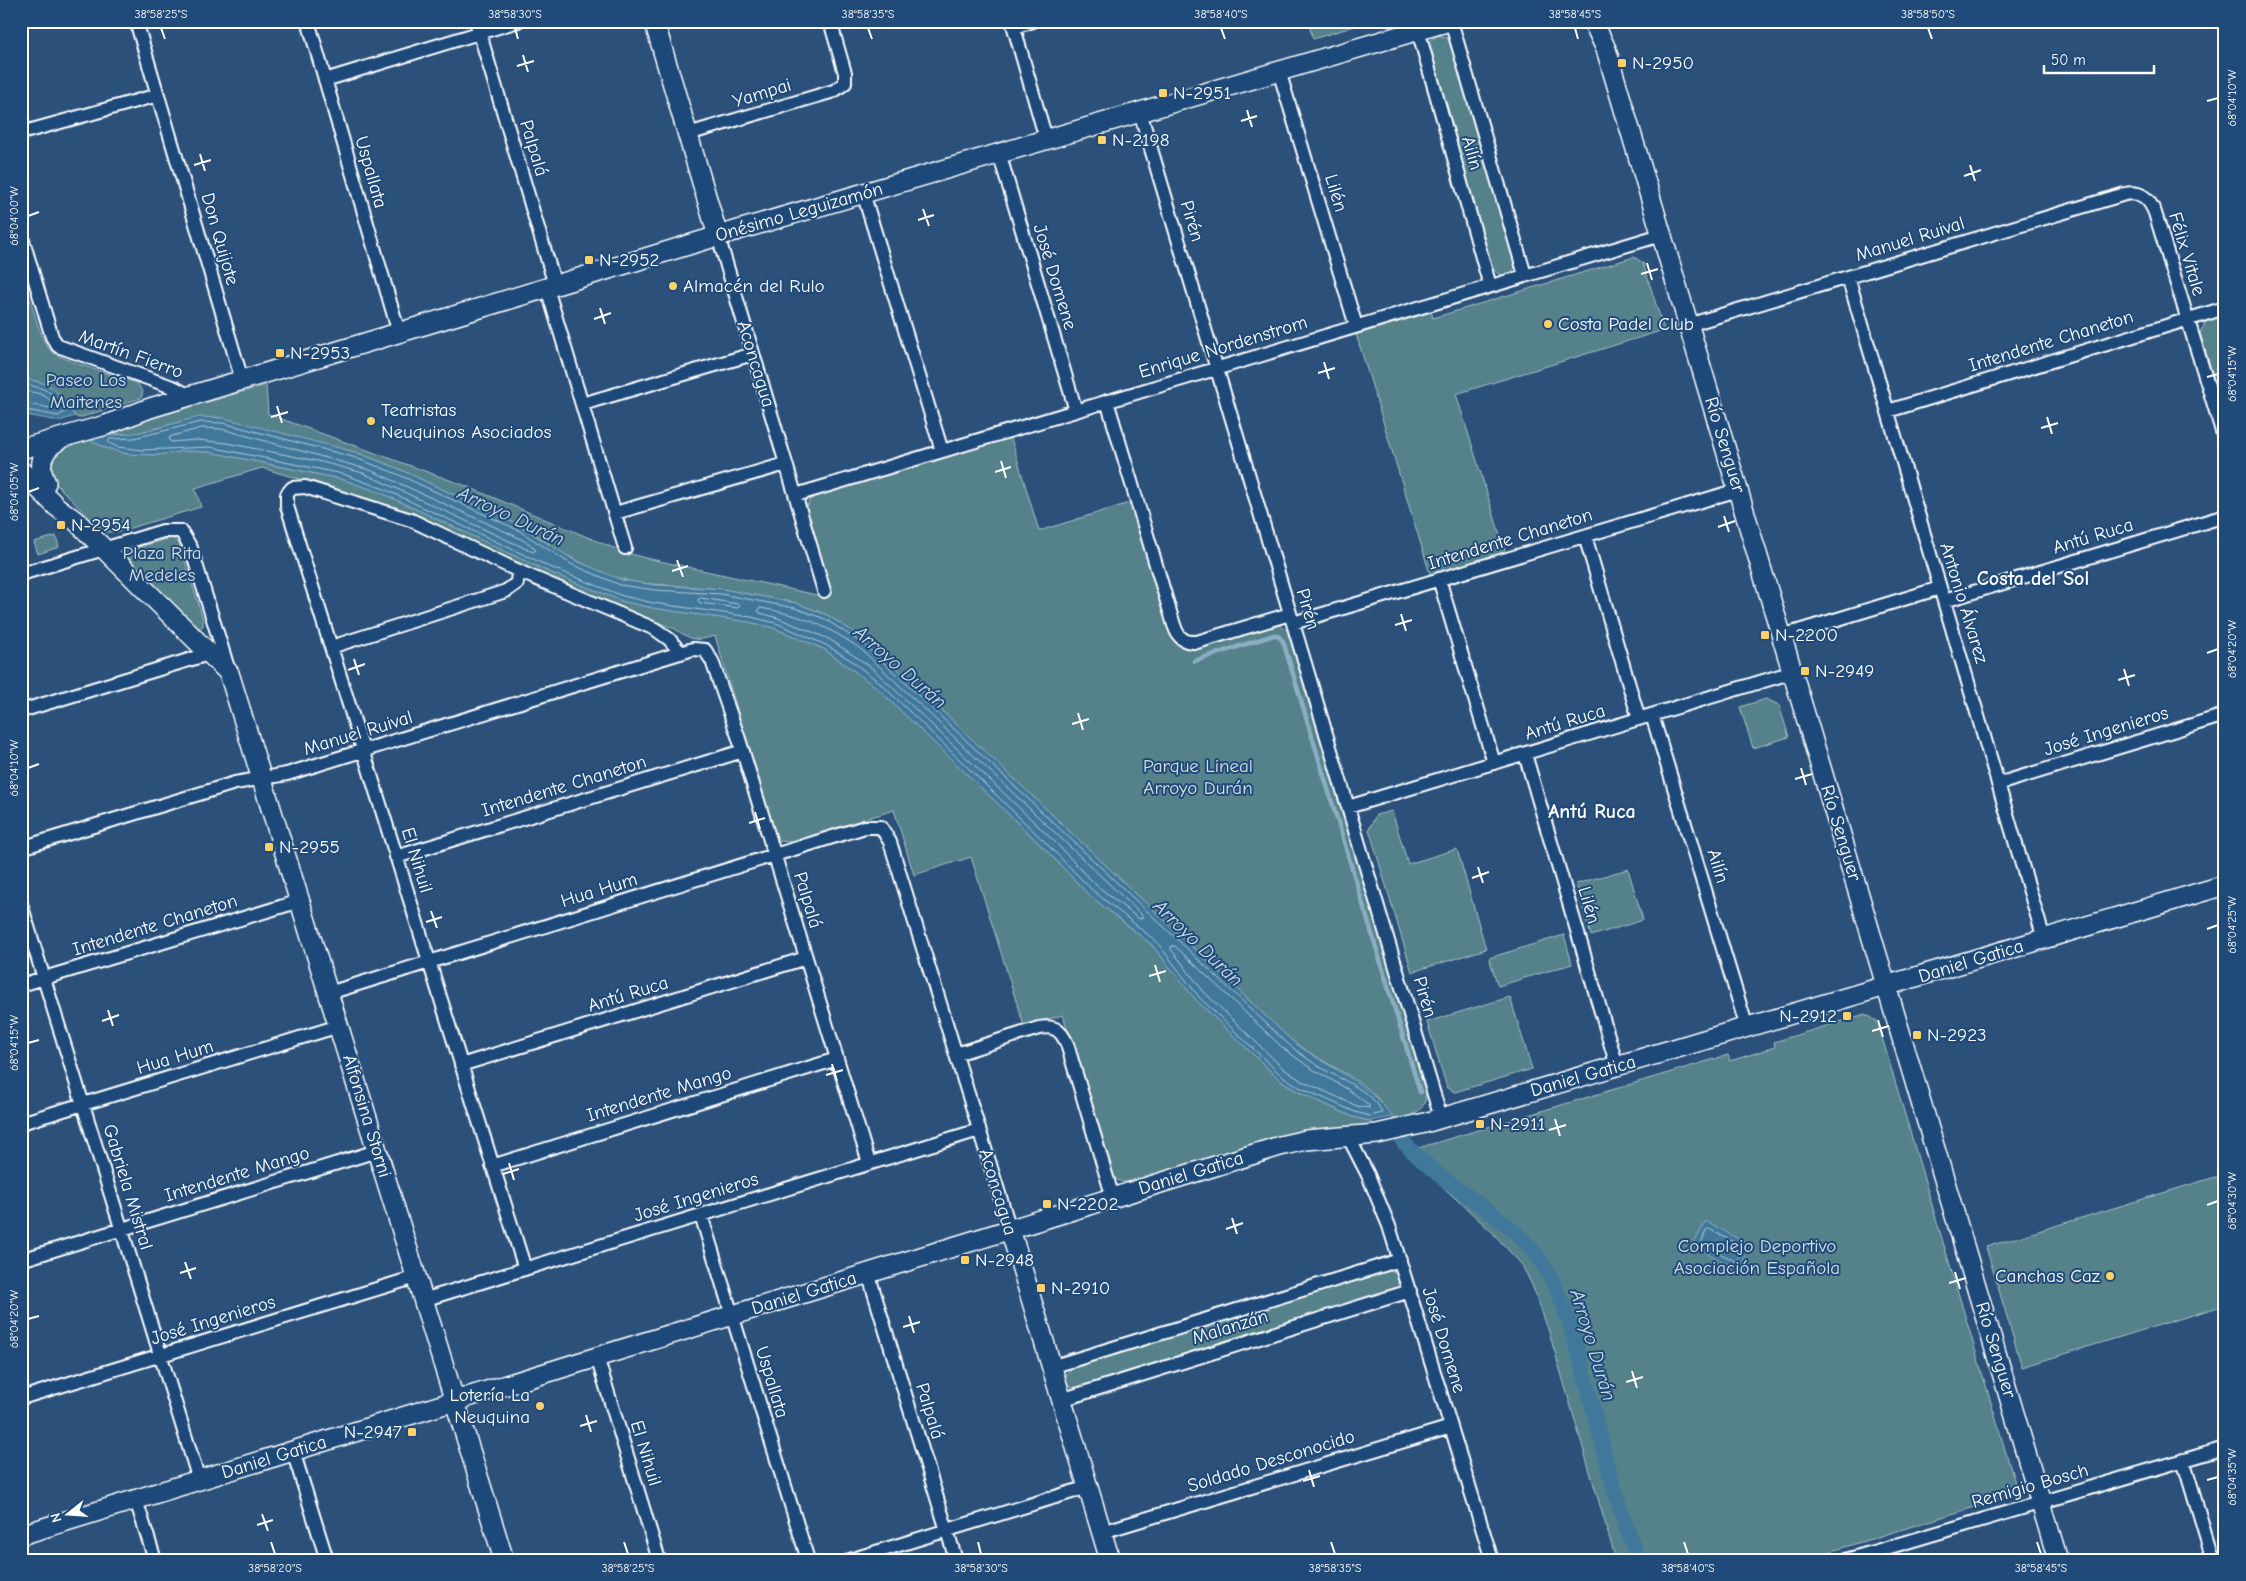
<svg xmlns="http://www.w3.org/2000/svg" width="2246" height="1581" font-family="'Comic Neue',sans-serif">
<rect width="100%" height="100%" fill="#2b517b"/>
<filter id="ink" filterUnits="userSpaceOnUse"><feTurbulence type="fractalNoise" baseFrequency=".02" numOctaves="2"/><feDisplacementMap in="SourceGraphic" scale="10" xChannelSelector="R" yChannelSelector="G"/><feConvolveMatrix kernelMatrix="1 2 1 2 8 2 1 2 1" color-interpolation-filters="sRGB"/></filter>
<g filter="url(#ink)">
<path fill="#54818a" stroke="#aac0c4" d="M 1308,21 L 1371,21 L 1313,39 Z
M 1438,35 L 1446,37 L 1451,43 L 1516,262 C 1515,272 1508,276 1499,275 L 1490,265 L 1428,42 Z
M 1634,257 L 1643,263 L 1664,330 L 1456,394 L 1506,554 L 1431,577 L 1356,334 L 1431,311 L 1433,318 Z
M 21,265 C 27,283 38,339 51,351 C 63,361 119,377 137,383 L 143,392 L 141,398 L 79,418 L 75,416 C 54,390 57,383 21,379 Z
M 2225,314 L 2225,415 L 2200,333 L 2206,321 Z
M 266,385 L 268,414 L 466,486 L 611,547 L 641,557 L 826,597 L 830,590 L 806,511 L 809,500 L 818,495 L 1011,438 L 1039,531 L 1132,502 L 1183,646 L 1195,649 L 1201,648 L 1279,625 L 1287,630 L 1424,1081 C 1431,1107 1419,1114 1396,1121 C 1386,1110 1379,1098 1368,1089 C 1344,1070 1315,1059 1290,1039 L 869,642 L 827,615 L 796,603 L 722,589 L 638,583 L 606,575 L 562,553 L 535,534 L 520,526 L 397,468 L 355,452 L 216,417 L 192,419 L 133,434 L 109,434 L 105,432 Z
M 87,438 L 103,447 L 128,454 L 157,455 L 184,451 L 210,452 L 341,479 L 382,493 L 549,572 L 622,601 L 653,608 L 749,622 L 774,628 L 824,649 L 876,687 L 1046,850 L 1088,894 L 1152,945 L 1196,1000 L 1278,1078 L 1297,1091 L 1353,1117 L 1370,1121 L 1374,1126 L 1277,1136 L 1131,1181 C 1119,1184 1115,1180 1110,1170 L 1063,1015 L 1024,1026 L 971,857 L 914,875 L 894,810 L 791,842 L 779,841 L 775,835 L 715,636 C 694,642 692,640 675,629 L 563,586 L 419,517 L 384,504 L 262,468 L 195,488 L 201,507 L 117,532 L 103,532 L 53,481 L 46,461 L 53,450 Z
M 56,536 L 59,547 L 38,554 L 34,542 Z
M 172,538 L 178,542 L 181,548 L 203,619 L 203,626 L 201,628 L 195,628 L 125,558 L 126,552 L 131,549 Z
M 1766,699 L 1779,705 L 1789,737 L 1753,748 L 1740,707 Z
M 1392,811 L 1408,864 L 1457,849 L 1486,949 L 1412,972 L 1369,829 L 1376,815 Z
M 1628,869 L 1643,920 L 1591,936 L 1576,884 Z
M 1564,935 L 1572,964 L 1498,986 L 1489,958 Z
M 1510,997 L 1532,1069 L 1455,1092 L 1447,1088 L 1427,1022 Z
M 1865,1014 L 1877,1021 L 2015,1483 L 2007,1497 L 1803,1560 L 1616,1560 L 1548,1329 L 1532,1285 L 1522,1265 L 1491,1231 L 1405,1152 L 1728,1055 L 1730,1061 L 1775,1047 L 1774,1042 Z
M 2225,1174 L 2225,1305 L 2022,1367 L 1986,1247 Z
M 1388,1270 L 1395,1273 C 1400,1279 1400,1285 1394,1290 L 1079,1388 L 1069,1386 C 1064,1379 1065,1372 1073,1368 Z"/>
<path fill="#40789b" stroke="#8caec3" d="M 21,379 C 57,383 54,390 75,416 L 59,421 L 21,414 Z
M 200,417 L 224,418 L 355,452 L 397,468 L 520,526 L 574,560 L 622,580 L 655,585 L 722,589 L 796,603 L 827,615 L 869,642 L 1290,1039 C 1325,1067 1366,1080 1393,1117 L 1370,1121 L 1353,1117 L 1297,1091 L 1278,1078 L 1196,1000 L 1152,945 L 1088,894 L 1046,850 L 876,687 L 824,649 L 774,628 L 749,622 L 653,608 L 622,601 L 549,572 L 382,493 L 341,479 L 210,452 L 184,451 L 157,455 L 128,454 L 103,447 L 91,440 C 110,434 127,435 146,431 C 165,427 182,420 200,417 Z
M 1706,1221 L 1751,1246 L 1738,1270 L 1693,1245 Z"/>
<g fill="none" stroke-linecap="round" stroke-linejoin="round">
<path stroke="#b3c9d7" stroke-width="1" d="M 21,384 C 43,387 55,391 65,412 L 58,416 L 21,409
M 21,391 C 35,392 47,393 54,406 L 51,408 L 21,403
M 201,422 L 223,423 L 353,457 L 395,473 L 518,530 L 571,564 L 620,585 L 655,590 L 721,594 L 795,608 L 825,619 L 866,646 L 1287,1043 C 1299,1053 1311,1062 1325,1070 C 1341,1079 1377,1094 1382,1113 L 1370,1116 L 1355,1112 L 1299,1087 L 1281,1075 L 1199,997 L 1156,941 L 1092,890 L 1049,846 L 880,683 L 849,659 L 826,645 L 776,623 L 751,617 L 653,603 L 623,596 L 550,567 L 384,489 L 343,474 L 210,447 L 143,450 L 117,447 L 108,442 L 110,439 L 134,438 Z
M 202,428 L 222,429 L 370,470 L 515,536 L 530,544 L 536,550 L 533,552 L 363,473 L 322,462 L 227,443 L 196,440 L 171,442 L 169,440 L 170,437 Z
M 701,598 L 738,604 L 740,606 L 738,608 L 700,603 L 698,600 Z
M 761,608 C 804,616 826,625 862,650 L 1142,915 L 1142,918 L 1139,919 L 1096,885 L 1054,841 L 871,667 L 829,639 L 778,618 L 760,613 L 758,610 Z
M 1172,946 L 1175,946 L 1283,1048 L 1309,1067 L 1349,1090 L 1369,1105 L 1369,1108 L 1357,1106 L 1302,1081 L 1285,1070 L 1204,992 L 1171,949 Z
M 1709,1229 L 1743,1247 L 1737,1262 L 1701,1244 L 1706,1230 Z"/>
<path stroke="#8caec3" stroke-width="4.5" d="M 1194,661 L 1274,635 L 1277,635 L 1283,641 L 1420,1092"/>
<path stroke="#40789b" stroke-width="15" d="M 1403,1142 C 1413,1152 1423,1162 1434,1171 C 1467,1198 1506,1218 1534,1252 C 1562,1287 1572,1332 1584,1374 C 1601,1437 1614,1500 1639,1560"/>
<g stroke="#fff" stroke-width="16">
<path id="street" d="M 136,21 L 242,380
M 308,21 L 399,333
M 476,21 L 555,285
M 1012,21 L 1046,139
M 1451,21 L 1525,275
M 1014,27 L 1033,21
M 1418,30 L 1490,286
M 1279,71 L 1356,326
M 325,80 L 518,21
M 1140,112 L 1441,1118
M 21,133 L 158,95
M 688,134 L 834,91 L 845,83 L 845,73 L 830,21
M 999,153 L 1076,411
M 863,193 L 942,451
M 21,234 L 52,337 L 58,346 L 175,388 L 190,396
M 718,236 L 824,591
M 1848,277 L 2044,939
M 547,288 L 625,548
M 1688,325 L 2125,194 C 2141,191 2149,198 2155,213 L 2225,441
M 1107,401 L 1174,625 C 1178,637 1183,643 1197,642 L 1290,614
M 582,404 L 753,354
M 1888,411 L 2225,308
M 796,495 L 1661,235
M 615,513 L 786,464
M 1585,536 L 1639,719
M 21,574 L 163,531 L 181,531 L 191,548 L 229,671
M 1439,579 L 1494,763
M 1944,601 L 2225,516
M 1293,623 L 1738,490
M 1782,636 L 1940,588
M 331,647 L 506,591 L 517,583 L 518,571
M 21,711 L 215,652
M 1652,715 L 1747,1028
M 1525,754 L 1617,1066
M 1998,784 L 2225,715
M 1348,807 L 1793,672
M 21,848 L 235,783 L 287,774 L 693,649 L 705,650 L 712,661 L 739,739 L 869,1163
M 396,857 L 743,751
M 21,904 L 199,1480
M 21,985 L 300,901
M 329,993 L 865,827 L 881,827 L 890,842 L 1010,1229
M 956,1054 L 1039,1028 C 1054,1025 1061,1030 1067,1044 L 1113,1198
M 461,1065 L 806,958
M 21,1123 L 339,1026
M 1348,1136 L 1368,1175 L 1389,1226 L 1492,1560
M 492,1166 L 837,1059
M 701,1215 L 808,1560
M 21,1260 L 377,1151
M 525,1269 L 287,506 L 287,494 L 292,488 L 305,487 L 411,520 L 525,574 L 655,629 L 669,639 L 681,653
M 868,1273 L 956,1560
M 423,1300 L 979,1130
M 597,1357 L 659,1560
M 1051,1367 L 1400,1260
M 21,1398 L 416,1277
M 1061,1400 L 1410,1291
M 293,1451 L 327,1560
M 2183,1460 L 2213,1560
M 136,1500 L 155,1560
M 1102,1532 L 1451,1427
M 850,1560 L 1088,1487
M 1846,1560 L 2225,1448"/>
</g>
<g stroke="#fff" stroke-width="22">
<path id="secondary" d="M 654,21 L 718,236
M 1593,21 L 1606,49 L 2058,1560
M 21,449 L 106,425 L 150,408 L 718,236 L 1450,21
M 21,471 L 57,507 L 77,522 L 229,673 L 504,1560
M 46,483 C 37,465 42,449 59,440
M 1010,1229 L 1110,1560
M 21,1535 L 1280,1146 L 1306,1140 L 1377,1134 L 1425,1123 L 2225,885"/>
</g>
<use href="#street" stroke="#1f4a7a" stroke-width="12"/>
<use href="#secondary" stroke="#1f4a7a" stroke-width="19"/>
</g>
</g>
<path fill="none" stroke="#fff" stroke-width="2" d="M 161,28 L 165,39M 515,28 L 518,39M 868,28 L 872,39M 1221,28 L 1225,39M 1575,28 L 1578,39M 1928,28 L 1932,39M 523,55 L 528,72M 517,66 L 534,61M 2207,101 L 2218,98M 1247,110 L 1252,127M 1241,121 L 1257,116M 200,154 L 205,171M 194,165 L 211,160M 1970,165 L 1975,181M 1964,176 L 1981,170M 923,209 L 929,226M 28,216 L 39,212M 918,220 L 934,215M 1647,263 L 1652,280M 1641,274 L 1658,269M 600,308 L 605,324M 594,319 L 611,313M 1324,362 L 1329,379M 1318,373 L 1335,368M 2207,377 L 2218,374M 277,406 L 282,423M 271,417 L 288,412M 2047,417 L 2052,434M 2041,428 L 2058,423M 1001,461 L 1006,478M 995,472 L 1011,467M 28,492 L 39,488M 1724,516 L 1729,532M 1718,527 L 1735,521M 677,560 L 683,577M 672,571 L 688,566M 1401,614 L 1406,631M 1395,625 L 1412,620M 2207,653 L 2218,649M 354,659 L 359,675M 2124,669 L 2129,686M 348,670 L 365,664M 2118,680 L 2135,675M 1078,713 L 1083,730M 1072,724 L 1089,719M 28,768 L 39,764M 1801,768 L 1806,785M 1795,779 L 1812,774M 755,812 L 760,829M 749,823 L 765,818M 1478,867 L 1483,883M 1472,878 L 1489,872M 431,911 L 437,928M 426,922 L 442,917M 2207,929 L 2218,925M 1155,965 L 1160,982M 1149,976 L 1166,971M 108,1010 L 113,1026M 1878,1020 L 1883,1037M 102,1021 L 119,1015M 1872,1031 L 1889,1026M 28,1043 L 39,1040M 832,1064 L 837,1081M 826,1075 L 843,1070M 1555,1119 L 1560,1136M 1549,1130 L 1566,1125M 509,1163 L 514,1180M 503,1174 L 519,1169M 2207,1205 L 2218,1201M 1232,1218 L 1237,1234M 1226,1229 L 1243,1223M 185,1262 L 191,1279M 1955,1272 L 1960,1289M 180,1273 L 196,1268M 1949,1283 L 1966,1278M 909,1316 L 914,1333M 28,1319 L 39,1316M 903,1327 L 920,1322M 1632,1371 L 1637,1388M 1626,1382 L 1643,1377M 586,1415 L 591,1432M 580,1426 L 597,1421M 1309,1470 L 1314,1487M 2207,1480 L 2218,1477M 1303,1481 L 1320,1476M 262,1514 L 268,1531M 257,1525 L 273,1520M 271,1542 L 275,1554M 624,1542 L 628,1554M 978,1542 L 981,1554M 1331,1542 L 1335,1554M 1684,1542 L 1688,1554M 2037,1542 L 2041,1554"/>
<g fill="#ffd166" stroke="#1f4a7a" stroke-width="2">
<rect x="1617" y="58" width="10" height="10" rx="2.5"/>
<rect x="1158" y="88" width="10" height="10" rx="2.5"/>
<rect x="1097" y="135" width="10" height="10" rx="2.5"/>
<rect x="584" y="255" width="10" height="10" rx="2.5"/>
<circle cx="673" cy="286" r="5"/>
<circle cx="1548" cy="324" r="5"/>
<rect x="275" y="348" width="10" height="10" rx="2.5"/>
<circle cx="371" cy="421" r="5"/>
<rect x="56" y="520" width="10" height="10" rx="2.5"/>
<rect x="1760" y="630" width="10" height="10" rx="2.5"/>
<rect x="1800" y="666" width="10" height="10" rx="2.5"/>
<rect x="264" y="842" width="10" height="10" rx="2.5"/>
<rect x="1842" y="1011" width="10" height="10" rx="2.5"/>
<rect x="1912" y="1030" width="10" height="10" rx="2.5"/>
<rect x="1475" y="1119" width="10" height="10" rx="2.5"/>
<rect x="1042" y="1199" width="10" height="10" rx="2.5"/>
<rect x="960" y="1255" width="10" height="10" rx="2.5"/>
<circle cx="2110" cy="1276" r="5"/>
<rect x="1036" y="1283" width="10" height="10" rx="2.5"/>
<circle cx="540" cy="1406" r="5"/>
<rect x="407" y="1427" width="10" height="10" rx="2.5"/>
</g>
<g text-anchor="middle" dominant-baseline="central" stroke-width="4" stroke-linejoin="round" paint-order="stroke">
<g font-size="19" fill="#fff" stroke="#1f4a7a" text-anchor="start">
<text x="1632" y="63">N-2950</text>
<text x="1173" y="93">N-2951</text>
<text x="1112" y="140">N-2198</text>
<text x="599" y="260">N-2952</text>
<text x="683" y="286">Almacén del Rulo</text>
<text x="1558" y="324">Costa Padel Club</text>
<text x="290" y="353">N-2953</text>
<text x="381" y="410">Teatristas<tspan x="381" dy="22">Neuquinos Asociados</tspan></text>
<text x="71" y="525">N-2954</text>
<text x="1775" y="635">N-2200</text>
<text x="1815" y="671">N-2949</text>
<text x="279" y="847">N-2955</text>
<text x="1837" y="1016" text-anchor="end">N-2912</text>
<text x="1927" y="1035">N-2923</text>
<text x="1490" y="1124">N-2911</text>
<text x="1057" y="1204">N-2202</text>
<text x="975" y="1260">N-2948</text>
<text x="2100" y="1276" text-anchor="end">Canchas Caz</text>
<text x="1051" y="1288">N-2910</text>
<text x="530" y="1395" text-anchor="end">Lotería La<tspan x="530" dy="22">Neuquina</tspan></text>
<text x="402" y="1432" text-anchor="end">N-2947</text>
</g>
<g font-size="19" fill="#fff" stroke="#1f4a7a">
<text transform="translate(762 93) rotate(-17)">Yampai</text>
<text transform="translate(534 148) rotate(73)">Palpalá</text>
<text transform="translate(1472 153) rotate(74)">Ailín</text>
<text transform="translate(371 172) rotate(74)">Uspallata</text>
<text transform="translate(1336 193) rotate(73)">Lilén</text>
<text transform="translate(799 212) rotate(-16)">Onésimo Leguizamón</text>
<text transform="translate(1192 221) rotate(73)">Pirén</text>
<text transform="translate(220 239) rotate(74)">Don Quijote</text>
<text transform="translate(1910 239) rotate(-17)">Manuel Ruival</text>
<text transform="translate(2187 254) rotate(73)">Félix Vitale</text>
<text transform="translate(1055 277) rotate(73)">José Domene</text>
<text transform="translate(2051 341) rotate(-17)">Intendente Chaneton</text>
<text transform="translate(1223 347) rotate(-17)">Enrique Nordenstrom</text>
<text transform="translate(131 354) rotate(20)">Martín Fierro</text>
<text transform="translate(756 364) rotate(73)">Aconcagua</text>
<text transform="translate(1725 445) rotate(73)">Río Senguer</text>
<text transform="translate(2093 536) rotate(-17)">Antú Ruca</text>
<text transform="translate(1510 539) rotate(-17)">Intendente Chaneton</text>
<text transform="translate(1964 603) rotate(73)">Antonio Álvarez</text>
<text transform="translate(1308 609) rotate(73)">Pirén</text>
<text transform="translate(1565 722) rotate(-17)">Antú Ruca</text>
<text transform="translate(2106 731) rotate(-17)">José Ingenieros</text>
<text transform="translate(358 733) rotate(-17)">Manuel Ruival</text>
<text transform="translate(564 786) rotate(-17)">Intendente Chaneton</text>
<text transform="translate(1841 833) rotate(73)">Río Senguer</text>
<text transform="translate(417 860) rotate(73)">El Nihuil</text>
<text transform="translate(1718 866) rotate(73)">Ailín</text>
<text transform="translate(599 890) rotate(-17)">Hua Hum</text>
<text transform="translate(808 900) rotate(73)">Palpalá</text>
<text transform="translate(1589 905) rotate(74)">Lilén</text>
<text transform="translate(155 925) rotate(-17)">Intendente Chaneton</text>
<text transform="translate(1971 961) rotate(-17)">Daniel Gatica</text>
<text transform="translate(628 994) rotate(-17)">Antú Ruca</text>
<text transform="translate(1425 997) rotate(73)">Pirén</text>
<text transform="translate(175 1057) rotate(-17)">Hua Hum</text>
<text transform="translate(1583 1076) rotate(-16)">Daniel Gatica</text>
<text transform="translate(659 1094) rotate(-17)">Intendente Mango</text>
<text transform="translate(367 1116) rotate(73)">Alfonsina Storni</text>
<text transform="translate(1191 1173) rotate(-17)">Daniel Gatica</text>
<text transform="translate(237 1174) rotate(-17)">Intendente Mango</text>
<text transform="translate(128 1187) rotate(73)">Gabriela Mistral</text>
<text transform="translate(998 1192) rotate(73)">Aconcagua</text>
<text transform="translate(696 1197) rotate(-17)">José Ingenieros</text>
<text transform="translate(804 1293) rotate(-17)">Daniel Gatica</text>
<text transform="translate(213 1320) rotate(-17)">José Ingenieros</text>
<text transform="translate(1230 1327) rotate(-17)">Malanzán</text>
<text transform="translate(1444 1340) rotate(73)">José Domene</text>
<text transform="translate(1996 1350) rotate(73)">Río Senguer</text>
<text transform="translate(772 1382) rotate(73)">Uspallata</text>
<text transform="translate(930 1411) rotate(73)">Palpalá</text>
<text transform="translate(646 1453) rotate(73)">El Nihuil</text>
<text transform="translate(274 1457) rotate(-17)">Daniel Gatica</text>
<text transform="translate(1271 1461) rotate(-17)">Soldado Desconocido</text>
<text transform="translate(2030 1486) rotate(-16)">Remigio Bosch</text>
</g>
<g font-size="19" fill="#d4e0e2" stroke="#1f4a7a">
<text x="86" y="380">Paseo Los<tspan x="86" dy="22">Maitenes</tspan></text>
<text x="162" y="553">Plaza Rita<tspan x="162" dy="22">Medeles</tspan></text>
<text x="1198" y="766">Parque Lineal<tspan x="1198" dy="22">Arroyo Durán</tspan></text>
<text x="1757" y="1246">Complejo Deportivo<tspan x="1757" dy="22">Asociación Española</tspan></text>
</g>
<g font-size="20" font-style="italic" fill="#cfdde6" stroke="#1f4a7a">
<text transform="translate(511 516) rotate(25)">Arroyo Durán</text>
<text transform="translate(900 667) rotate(41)">Arroyo Durán</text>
<text transform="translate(1198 943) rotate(44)">Arroyo Durán</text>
<text transform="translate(1593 1345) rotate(73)">Arroyo Durán</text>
</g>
<g font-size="20" font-weight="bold" fill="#fff" stroke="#1f4a7a">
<text x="2033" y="578">Costa del Sol</text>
<text x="1592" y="811">Antú Ruca</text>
</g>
</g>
<rect width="2246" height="1581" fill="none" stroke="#1f4a7a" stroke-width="55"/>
<g transform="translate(68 1514) rotate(253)" stroke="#1f4a7a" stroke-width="4" paint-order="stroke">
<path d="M0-4L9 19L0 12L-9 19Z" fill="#ffffff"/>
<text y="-8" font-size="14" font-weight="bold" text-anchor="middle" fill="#ffffff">N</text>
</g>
<path d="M2044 65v8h110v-8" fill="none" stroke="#ffffff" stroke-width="2.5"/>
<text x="2051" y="65" font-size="15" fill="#ffffff" stroke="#1f4a7a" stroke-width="4" paint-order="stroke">50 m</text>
<rect x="28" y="28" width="2190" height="1526" fill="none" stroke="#fff" stroke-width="2"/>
<g font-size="12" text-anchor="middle" fill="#fff">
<text x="161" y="18">38°58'25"S</text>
<text x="515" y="18">38°58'30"S</text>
<text x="868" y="18">38°58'35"S</text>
<text x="1221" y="18">38°58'40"S</text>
<text x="1575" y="18">38°58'45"S</text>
<text x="1928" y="18">38°58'50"S</text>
<text transform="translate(2232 98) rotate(-90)" y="4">68°04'10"W</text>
<text transform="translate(14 216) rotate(-90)" y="4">68°04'00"W</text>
<text transform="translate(2232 374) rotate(-90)" y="4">68°04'15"W</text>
<text transform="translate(14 492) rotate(-90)" y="4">68°04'05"W</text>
<text transform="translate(2232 649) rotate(-90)" y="4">68°04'20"W</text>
<text transform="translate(14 768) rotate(-90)" y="4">68°04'10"W</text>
<text transform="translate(2232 925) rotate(-90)" y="4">68°04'25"W</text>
<text transform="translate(14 1043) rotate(-90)" y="4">68°04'15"W</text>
<text transform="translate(2232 1201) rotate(-90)" y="4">68°04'30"W</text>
<text transform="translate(14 1319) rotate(-90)" y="4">68°04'20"W</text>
<text transform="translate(2232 1477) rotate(-90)" y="4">68°04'35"W</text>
<text x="275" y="1572">38°58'20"S</text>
<text x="628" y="1572">38°58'25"S</text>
<text x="981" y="1572">38°58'30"S</text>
<text x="1335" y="1572">38°58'35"S</text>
<text x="1688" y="1572">38°58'40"S</text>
<text x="2041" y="1572">38°58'45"S</text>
</g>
</svg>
